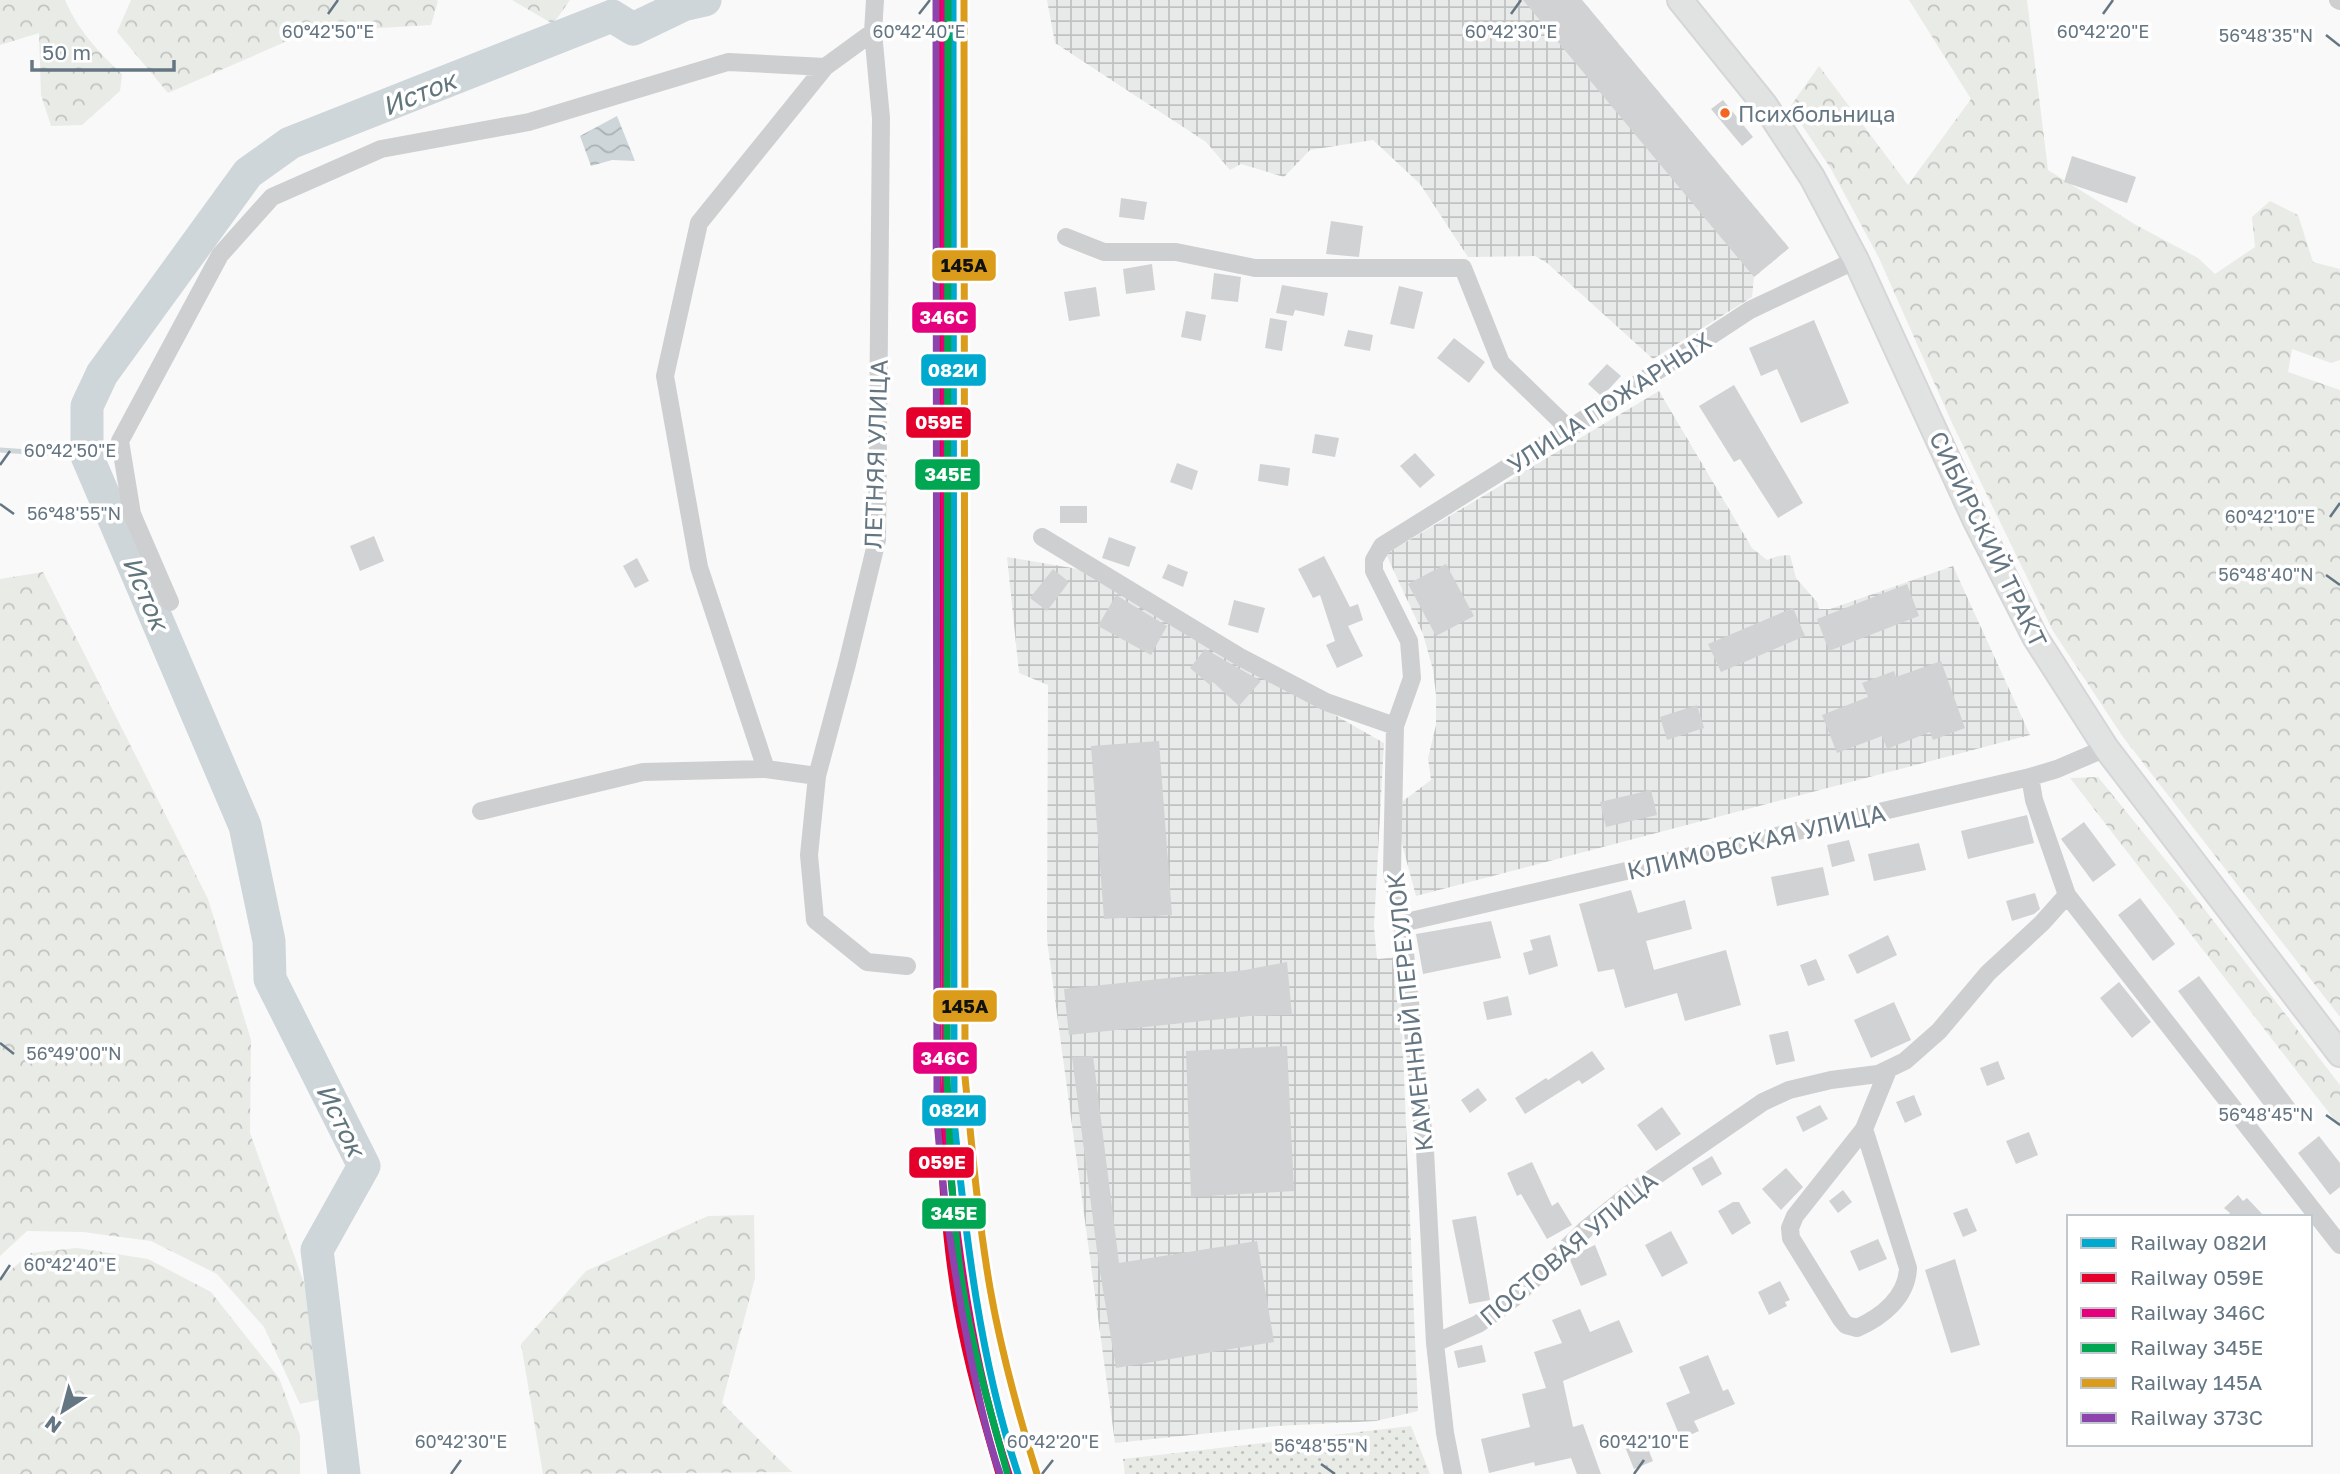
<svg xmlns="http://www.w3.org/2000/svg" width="2340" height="1474" font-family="'Golos Text',sans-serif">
<defs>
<pattern id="industrial-grid" width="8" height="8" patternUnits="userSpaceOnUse" patternTransform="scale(1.75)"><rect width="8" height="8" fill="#e8e9e9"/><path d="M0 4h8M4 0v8" fill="none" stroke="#c0c1c2"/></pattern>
<pattern id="grass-dots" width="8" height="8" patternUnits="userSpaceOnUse" patternTransform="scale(1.75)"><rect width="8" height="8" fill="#e8ebe6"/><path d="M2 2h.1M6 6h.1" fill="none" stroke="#c0c3c0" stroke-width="1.8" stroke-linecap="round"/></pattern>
<pattern id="forest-crowns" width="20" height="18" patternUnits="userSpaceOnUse" patternTransform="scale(1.75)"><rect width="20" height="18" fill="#e8ebe6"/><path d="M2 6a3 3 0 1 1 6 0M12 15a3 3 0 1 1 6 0" fill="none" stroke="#c0c3c0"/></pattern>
<pattern id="water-waves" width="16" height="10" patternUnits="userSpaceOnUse" patternTransform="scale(1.75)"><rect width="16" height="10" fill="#ced6d9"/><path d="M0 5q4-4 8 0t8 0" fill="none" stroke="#abb2b5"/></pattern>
</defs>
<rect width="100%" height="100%" fill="#f9f9f9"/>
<path fill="url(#industrial-grid)" d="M 1047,0 L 1582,0 L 1789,248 L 1754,277 L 1752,297 L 1653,359 L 1547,263 L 1535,256 L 1468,257 L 1420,184 L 1373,140 L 1310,150 L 1284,177 L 1241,164 L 1230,170 L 1206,142 L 1055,43 Z
M 1659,391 L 1752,548 L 1767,560 L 1778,556 L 1790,555 L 1796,578 L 1817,602 L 1819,609 L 1830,609 L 1953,566 L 2030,735 L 1416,896 L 1398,829 L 1403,801 L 1431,780 L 1428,758 L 1436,725 L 1436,695 L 1433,670 L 1423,634 L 1386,554 Z
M 1007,557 L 1078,569 L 1384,743 L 1374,926 L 1377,959 L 1399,957 L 1418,1411 L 1376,1421 L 1277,1426 L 1115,1443 L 1047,940 L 1048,685 L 1019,673 Z"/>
<path fill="url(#grass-dots)" d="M 1411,1426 L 1430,1474 L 1125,1474 L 1123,1459 Z"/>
<path fill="url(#forest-crowns)" d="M 0,0 L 65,0 C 78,30 98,52 122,74 L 120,91 L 82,125 L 51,126 L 41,95 L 39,33 L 0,45 Z
M 131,0 L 436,0 L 438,1 L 431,25 L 308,32 L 168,93 L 117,32 Z
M 512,0 L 570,0 L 553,24 Z
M 1909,0 L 2027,0 L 2048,170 L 2136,225 L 2198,258 L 2215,274 L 2255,247 L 2252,217 L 2270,201 L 2298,215 L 2313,262 L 2340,269 L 2340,360 L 2331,363 L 2292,349 L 2288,372 L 2340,390 L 2340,1017 L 2123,737 L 2053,631 L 1952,423 L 1879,258 L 1831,169 L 1790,107 L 1819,66 L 1908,185 L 1971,99 Z
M 43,572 L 208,899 L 251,1040 L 250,1133 L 344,1394 L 300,1404 L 264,1327 L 217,1274 L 151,1241 L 83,1232 L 27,1231 L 0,1256 L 0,579 Z
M 2098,777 L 2185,884 L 2340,1085 L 2340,1127 L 2070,778 Z
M 754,1215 L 755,1278 L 722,1403 L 792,1472 L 543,1474 L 521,1344 L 586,1271 L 708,1216 Z
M 77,1248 L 148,1259 L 211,1292 L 279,1378 L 300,1435 L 300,1474 L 0,1474 L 0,1279 L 31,1253 Z"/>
<path fill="url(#water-waves)" d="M 617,116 L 635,161 L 612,160 L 591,166 L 580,136 Z"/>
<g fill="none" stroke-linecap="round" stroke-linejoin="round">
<path stroke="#ced6d9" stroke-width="5" d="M 0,450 L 87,456"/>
<path stroke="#ced6d9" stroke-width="33" d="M 344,1474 L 317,1250 L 364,1166 L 270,979 L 269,941 L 245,826 L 87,456 L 87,406 L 102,374 L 248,173 L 290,143 L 612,16 L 633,29 L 683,5 L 705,0"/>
</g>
<path fill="#d0d2d3" d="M 1523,0 L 1582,0 L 1789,248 L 1754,277 Z
M 1723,100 L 1753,137 L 1742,146 L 1711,109 Z
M 2072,156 L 2136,177 L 2127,203 L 2064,182 Z
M 1121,198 L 1147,202 L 1144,220 L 1119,217 Z
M 1331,221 L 1363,226 L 1359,257 L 1326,254 Z
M 1152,264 L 1155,290 L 1126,294 L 1123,269 Z
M 1214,273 L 1241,277 L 1238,302 L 1211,299 Z
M 1282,285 L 1328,293 L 1324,316 L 1295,310 L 1293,316 L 1276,313 Z
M 1399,286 L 1423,292 L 1414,329 L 1390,324 Z
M 1096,287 L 1100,316 L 1069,321 L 1064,292 Z
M 1186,311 L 1206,315 L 1201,341 L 1181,337 Z
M 1270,318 L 1287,321 L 1282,351 L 1265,348 Z
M 1814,320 L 1849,403 L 1801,423 L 1777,369 L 1761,376 L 1749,348 Z
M 1348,330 L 1373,335 L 1370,351 L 1344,346 Z
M 1454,338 L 1485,362 L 1469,383 L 1437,358 Z
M 1607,364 L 1621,376 L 1609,389 L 1600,395 L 1588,384 Z
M 1734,385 L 1803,503 L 1778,518 L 1740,459 L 1734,462 L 1699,406 Z
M 1315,434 L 1339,438 L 1335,457 L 1312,453 Z
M 1415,453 L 1435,475 L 1420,488 L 1400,466 Z
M 1177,463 L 1198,471 L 1192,490 L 1170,482 Z
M 1260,464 L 1290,468 L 1288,486 L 1258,481 Z
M 1060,506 L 1087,506 L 1087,523 L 1060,523 Z
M 374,536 L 384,561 L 360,571 L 350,546 Z
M 1109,537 L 1136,547 L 1129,567 L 1102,558 Z
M 1324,556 L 1350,607 L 1358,604 L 1363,620 L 1348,626 L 1363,656 L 1337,668 L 1326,645 L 1335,641 L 1320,595 L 1313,598 L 1298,569 Z
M 637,558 L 649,581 L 635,588 L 623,566 Z
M 1168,564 L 1188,572 L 1183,587 L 1162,578 Z
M 1446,564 L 1474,616 L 1436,636 L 1408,584 Z
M 1053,569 L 1069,582 L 1047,611 L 1030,598 Z
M 1907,584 L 1919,616 L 1829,651 L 1817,619 Z
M 1116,595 L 1167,626 L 1151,655 L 1098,626 Z
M 1234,600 L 1265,608 L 1258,633 L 1228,625 Z
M 1793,608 L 1805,636 L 1721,672 L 1708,644 Z
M 1205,649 L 1261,681 L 1239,706 L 1213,682 L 1210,685 L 1190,668 Z
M 1941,661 L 1965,728 L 1933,740 L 1930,732 L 1887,749 L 1882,736 L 1837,753 L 1822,715 L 1868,697 L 1862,683 L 1894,671 L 1896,677 Z
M 1697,705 L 1704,728 L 1667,740 L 1660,717 Z
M 1159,741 L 1172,915 L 1104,919 L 1091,746 Z
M 1651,790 L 1657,815 L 1606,827 L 1600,802 Z
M 2027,815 L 2034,843 L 1968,859 L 1961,831 Z
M 2084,822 L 2116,865 L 2093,882 L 2061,839 Z
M 1849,840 L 1855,861 L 1832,867 L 1827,845 Z
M 1919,843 L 1926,870 L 1874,881 L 1868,854 Z
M 1823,867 L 1829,895 L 1777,906 L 1771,877 Z
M 1631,890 L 1638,913 L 1685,900 L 1692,929 L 1646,941 L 1654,970 L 1726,950 L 1741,1005 L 1685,1021 L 1677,993 L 1625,1008 L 1614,969 L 1598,972 L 1579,904 Z
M 2035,893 L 2040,909 L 2034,914 L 2012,921 L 2006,901 Z
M 2140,898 L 2175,944 L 2153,961 L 2118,915 Z
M 1491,921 L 1501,958 L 1423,974 L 1416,934 Z
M 1550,935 L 1558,966 L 1529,975 L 1523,953 L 1533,950 L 1530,940 Z
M 1888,935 L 1897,955 L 1857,974 L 1848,955 Z
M 1816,959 L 1825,980 L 1808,986 L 1800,965 Z
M 1287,962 L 1292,1015 L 1250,1016 L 1069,1035 L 1064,989 L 1245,970 Z
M 2199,976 L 2297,1107 L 2277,1123 L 2178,991 Z
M 2119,982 L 2151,1022 L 2132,1038 L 2100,998 Z
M 1508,996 L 1512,1015 L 1487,1020 L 1483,1002 Z
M 1894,1002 L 1911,1040 L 1871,1058 L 1854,1020 Z
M 1788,1031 L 1795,1061 L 1776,1065 L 1769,1035 Z
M 1287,1046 L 1294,1191 L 1191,1197 L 1186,1051 Z
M 1592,1051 L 1605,1069 L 1582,1084 L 1579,1080 L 1525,1114 L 1515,1098 L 1546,1078 L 1548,1080 Z
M 1093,1056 L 1119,1263 L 1257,1241 L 1274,1342 L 1116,1368 L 1099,1266 L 1072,1057 Z
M 1998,1061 L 2005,1079 L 1987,1086 L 1980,1068 Z
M 1478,1088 L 1487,1100 L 1470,1113 L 1461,1100 Z
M 1914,1095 L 1922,1115 L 1905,1123 L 1896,1102 Z
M 1820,1105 L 1828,1119 L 1803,1132 L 1796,1117 Z
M 1662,1107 L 1681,1134 L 1656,1151 L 1637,1125 Z
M 2029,1132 L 2038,1155 L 2016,1164 L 2006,1141 Z
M 2319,1136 L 2340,1163 L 2340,1187 L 2330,1195 L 2298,1153 Z
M 1712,1156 L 1722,1174 L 1702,1186 L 1692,1168 Z
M 1532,1162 L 1552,1206 L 1558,1202 L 1572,1225 L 1547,1239 L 1521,1194 L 1517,1196 L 1507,1173 Z
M 1786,1168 L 1803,1187 L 1781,1210 L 1762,1189 Z
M 1843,1190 L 1852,1202 L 1838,1213 L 1829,1201 Z
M 2238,1195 L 2243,1201 L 2247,1198 L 2265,1217 L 2226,1217 L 2230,1213 L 2224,1208 Z
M 1733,1202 L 1739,1202 L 1751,1223 L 1732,1235 L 1718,1211 Z
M 1967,1208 L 1977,1231 L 1963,1237 L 1953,1213 Z
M 1476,1216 L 1490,1300 L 1469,1304 L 1452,1220 Z
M 1671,1231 L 1688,1263 L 1662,1277 L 1645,1245 Z
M 1878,1239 L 1887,1259 L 1859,1271 L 1850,1251 Z
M 1595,1245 L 1607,1275 L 1581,1286 L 1570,1260 L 1578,1253 Z
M 1955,1259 L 1980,1345 L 1951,1353 L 1925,1270 Z
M 1780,1281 L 1790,1300 L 1785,1302 L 1787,1306 L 1769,1315 L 1758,1292 Z
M 1580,1309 L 1590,1332 L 1619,1320 L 1633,1352 L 1563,1381 L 1573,1427 L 1583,1424 L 1601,1474 L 1577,1474 L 1571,1458 L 1535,1466 L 1534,1462 L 1489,1473 L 1481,1439 L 1530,1427 L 1522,1394 L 1546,1388 L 1534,1352 L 1562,1343 L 1552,1320 Z
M 1482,1345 L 1486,1362 L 1458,1368 L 1454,1351 Z
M 1708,1355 L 1723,1391 L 1728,1389 L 1735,1404 L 1694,1421 L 1699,1431 L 1681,1439 L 1666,1403 L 1690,1393 L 1679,1367 Z
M 1642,1434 L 1653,1461 L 1634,1469 L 1623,1442 Z"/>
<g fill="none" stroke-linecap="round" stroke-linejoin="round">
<g stroke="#d5d6d7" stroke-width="28">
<path id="secondary" d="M 1680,0 L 1764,104 L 1812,177 L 1856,260 L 1975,519 L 2035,637 L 2106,748 L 2340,1054"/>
</g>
<path stroke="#cecfd0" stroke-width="18" d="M 875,0 L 873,32 L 881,118 L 877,540 L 847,664 L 817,776 L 809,855 L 815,920 L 867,962 L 907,966
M 2338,0 L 2340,1
M 1066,237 L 1104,252 L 1176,252 L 1255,268 L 1463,268 L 1501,363 L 1569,429
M 1042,537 L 1240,657 L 1326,702 L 1395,726
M 170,602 L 132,514 L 120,441 L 220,255 L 272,197 L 381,149 L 529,122 L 728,62 L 825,67 L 873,32
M 817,776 L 766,769 L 699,567 L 665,376 L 699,223 L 825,67
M 2030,777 L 2034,800 L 2067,895 L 2340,1245
M 481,811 L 643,772 L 766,769
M 1402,923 L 2030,777 L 2057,769 L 2106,748
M 1864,1129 L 1908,1268 C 1907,1297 1882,1317 1857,1328 L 1846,1325 L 1841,1319 L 1791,1238 L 1790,1228 L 1795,1216 L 1864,1129 L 1888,1070
M 1435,1343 L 1478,1324 L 1491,1315 L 1515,1297 L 1586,1229 L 1628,1195 L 1763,1102 L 1789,1090 L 1831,1080 L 1878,1074 L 1905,1061 L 1939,1031 L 1988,973 L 2042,923 L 2067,895
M 1453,1474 L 1445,1433 L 1435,1343 L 1425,1150 L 1402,923 L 1392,872 L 1395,726 L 1412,678 L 1409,641 L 1374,571 L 1374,560 L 1382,546 L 1569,429 L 1750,310 L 1856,260"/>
<use href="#secondary" stroke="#e1e2e2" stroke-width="24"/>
<g stroke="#fff" stroke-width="12">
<path id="rail-1" d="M 953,0 L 954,1120 C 966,1238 980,1361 1018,1474"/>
</g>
<g stroke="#fff" stroke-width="12">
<path id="rail-2" d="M 939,0 L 938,1078 C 941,1155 943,1232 957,1308 C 967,1364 983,1419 999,1474"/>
</g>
<g stroke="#fff" stroke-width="12">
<path id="rail-3" d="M 944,0 L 945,1120 C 956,1237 971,1362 1009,1474"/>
</g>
<g stroke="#fff" stroke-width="12">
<path id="rail-4" d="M 948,0 L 947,1078 C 950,1154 952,1231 966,1306 C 976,1362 992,1417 1007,1472"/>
</g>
<g stroke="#fff" stroke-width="12">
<path id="rail-5" d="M 964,0 L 965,1077 C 972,1148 978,1218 990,1288 C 1001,1351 1018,1413 1037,1474"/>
</g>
<g stroke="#fff" stroke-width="12">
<path id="rail-6" d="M 936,0 L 937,1120 C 943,1200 955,1280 971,1359 C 979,1398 987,1437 1000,1474"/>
</g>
<use href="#rail-1" stroke="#00a9ce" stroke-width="7"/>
<use href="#rail-2" stroke="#e4002b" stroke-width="7"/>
<use href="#rail-3" stroke="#e5007d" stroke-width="7"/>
<use href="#rail-4" stroke="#00a651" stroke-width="7"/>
<use href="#rail-5" stroke="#da9c1a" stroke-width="7"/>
<use href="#rail-6" stroke="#8e44ad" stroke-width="7"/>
</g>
<path fill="none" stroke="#657683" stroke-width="2.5" d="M 328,14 L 338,0M 919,14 L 930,0M 1511,14 L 1521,0M 2103,14 L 2113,0M 2326,35 L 2340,46M 0,465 L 10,451M 0,504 L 14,514M 2330,517 L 2340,503M 2326,575 L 2340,585M 0,1043 L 14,1054M 2326,1115 L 2340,1125M 0,1280 L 10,1265M 1321,1464 L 1335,1474M 451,1474 L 461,1460M 1042,1474 L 1053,1460M 1634,1474 L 1644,1460"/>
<circle fill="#f26522" stroke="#fff" stroke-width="2.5" cx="1725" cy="113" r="6"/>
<g text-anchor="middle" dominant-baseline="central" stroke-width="7" stroke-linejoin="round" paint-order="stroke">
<g font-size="22" fill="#657683" stroke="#fff" text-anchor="start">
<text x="1738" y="113">Психбольница</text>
</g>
<g font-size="24" fill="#657683" stroke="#fff">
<text transform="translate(1609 402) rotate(-33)">УЛИЦА ПОЖАРНЫХ</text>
<text transform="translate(875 454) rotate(-88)">ЛЕТНЯЯ УЛИЦА</text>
<text transform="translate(1989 539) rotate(64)">СИБИРСКИЙ ТРАКТ</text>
<text transform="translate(1756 841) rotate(-13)">КЛИМОВСКАЯ УЛИЦА</text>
<text transform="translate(1409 1012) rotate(-96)">КАМЕННЫЙ ПЕРЕУЛОК</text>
<text transform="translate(1568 1248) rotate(-40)">ПОСТОВАЯ УЛИЦА</text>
</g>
<g font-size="26" font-style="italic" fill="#60757c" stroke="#fff">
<text transform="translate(419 93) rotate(-22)">Исток</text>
<text transform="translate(146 593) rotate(67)">Исток</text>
<text transform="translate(341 1120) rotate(64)">Исток</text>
</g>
</g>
<g font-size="18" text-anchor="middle" fill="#657683" stroke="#fff" stroke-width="7" stroke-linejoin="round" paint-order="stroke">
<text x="1511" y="38">60°42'30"E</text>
<text x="2103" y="38">60°42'20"E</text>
<text x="328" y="38">60°42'50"E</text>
<text x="919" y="38">60°42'40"E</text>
<text x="2266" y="42">56°48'35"N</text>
<text x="70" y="457">60°42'50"E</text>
<text x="74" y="520">56°48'55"N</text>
<text x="2270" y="523">60°42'10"E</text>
<text x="2266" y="581">56°48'40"N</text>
<text x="74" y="1060">56°49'00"N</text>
<text x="2266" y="1121">56°48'45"N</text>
<text x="70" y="1271">60°42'40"E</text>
<text x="461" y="1448">60°42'30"E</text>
<text x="1053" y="1448">60°42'20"E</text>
<text x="1644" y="1448">60°42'10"E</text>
<text x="1321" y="1452">56°48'55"N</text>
</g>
<g stroke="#fff" stroke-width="2.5">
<rect x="931" y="249" width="66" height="33" rx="7" fill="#da9c1a"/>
<rect x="911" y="301" width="66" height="33" rx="7" fill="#e5007d"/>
<rect x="920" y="353" width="67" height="34" rx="7" fill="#00a9ce"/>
<rect x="905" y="406" width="67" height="33" rx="7" fill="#e4002b"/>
<rect x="914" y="458" width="67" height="33" rx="7" fill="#00a651"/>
<rect x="932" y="989" width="66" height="34" rx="7" fill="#da9c1a"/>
<rect x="912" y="1041" width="66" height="34" rx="7" fill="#e5007d"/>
<rect x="921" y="1094" width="66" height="33" rx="7" fill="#00a9ce"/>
<rect x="908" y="1146" width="67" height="33" rx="7" fill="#e4002b"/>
<rect x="921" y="1197" width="66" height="33" rx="7" fill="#00a651"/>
</g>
<g font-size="19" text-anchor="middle" font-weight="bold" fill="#fff">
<text x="944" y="324">346С</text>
<text x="953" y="377">082И</text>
<text x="939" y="429">059Е</text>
<text x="948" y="481">345Е</text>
<text x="945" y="1065">346С</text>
<text x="954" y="1117">082И</text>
<text x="942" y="1169">059Е</text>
<text x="954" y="1220">345Е</text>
</g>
<g font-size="19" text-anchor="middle" font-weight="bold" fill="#111">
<text x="964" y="272">145А</text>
<text x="965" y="1013">145А</text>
</g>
<rect x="2067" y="1215" width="245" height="231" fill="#ffffff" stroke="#c1c8cd" stroke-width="2"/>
<rect x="2081" y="1238" width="35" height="10" fill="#00a9ce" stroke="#c1c8cd" stroke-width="2"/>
<text x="2130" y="1250" font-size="21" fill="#657683">Railway 082И</text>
<rect x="2081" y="1273" width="35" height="10" fill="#e4002b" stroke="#c1c8cd" stroke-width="2"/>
<text x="2130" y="1285" font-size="21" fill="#657683">Railway 059Е</text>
<rect x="2081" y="1308" width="35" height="10" fill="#e5007d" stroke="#c1c8cd" stroke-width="2"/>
<text x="2130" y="1320" font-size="21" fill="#657683">Railway 346С</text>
<rect x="2081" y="1343" width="35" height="10" fill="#00a651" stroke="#c1c8cd" stroke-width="2"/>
<text x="2130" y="1355" font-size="21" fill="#657683">Railway 345Е</text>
<rect x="2081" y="1378" width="35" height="10" fill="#da9c1a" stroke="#c1c8cd" stroke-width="2"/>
<text x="2130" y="1390" font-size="21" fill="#657683">Railway 145А</text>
<rect x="2081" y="1413" width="35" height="10" fill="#8e44ad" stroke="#c1c8cd" stroke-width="2"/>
<text x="2130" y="1425" font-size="21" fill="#657683">Railway 373C</text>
<g transform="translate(63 1411) rotate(216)" stroke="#ffffff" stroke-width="5" paint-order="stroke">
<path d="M0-5L12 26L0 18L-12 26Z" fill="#657683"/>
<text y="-10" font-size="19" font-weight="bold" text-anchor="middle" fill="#657683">N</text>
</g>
<path d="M32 60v10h142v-10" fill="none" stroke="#657683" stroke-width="3.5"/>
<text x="42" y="60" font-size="21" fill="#657683" stroke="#ffffff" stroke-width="5" paint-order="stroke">50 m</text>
</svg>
